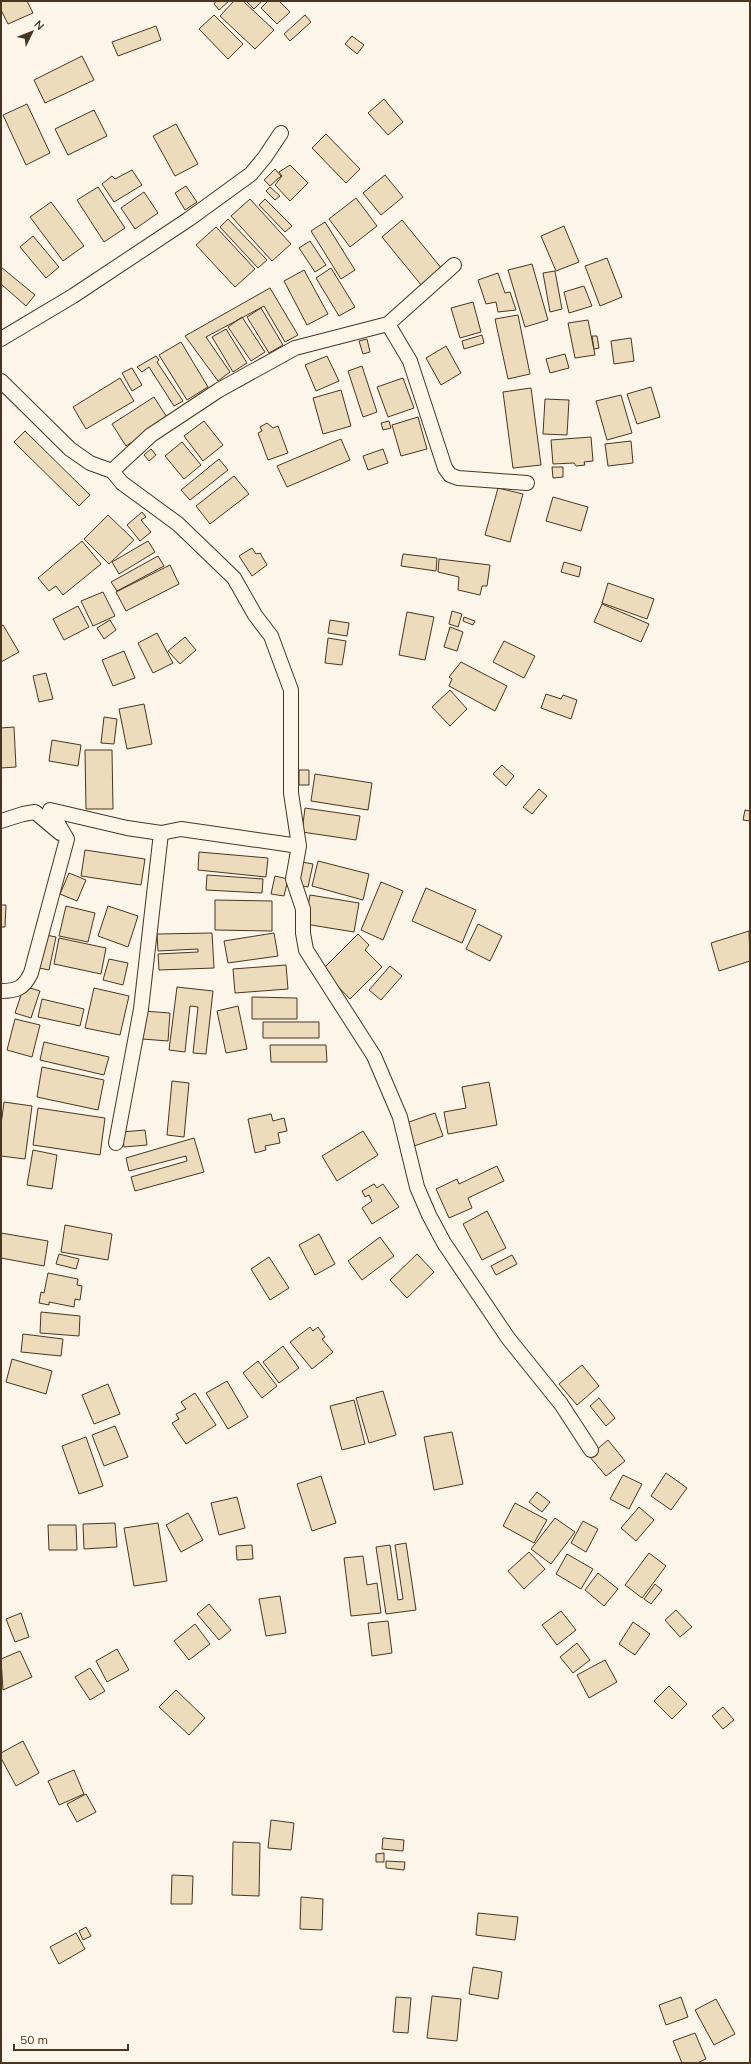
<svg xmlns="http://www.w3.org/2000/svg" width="751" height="2064" font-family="Mulish,sans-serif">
<rect width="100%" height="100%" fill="#fbf6e9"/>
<path fill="#ecdcbc" stroke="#4a3520" d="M 1,1 L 27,1 L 33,13 L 8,24 L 1,10 Z
M 216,1 L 229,1 L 219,10 L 214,4 Z
M 234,1 L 243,1 L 274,30 L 255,49 L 220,16 Z
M 246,1 L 262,1 L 254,9 Z
M 268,1 L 279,1 L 290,12 L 277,24 L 261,8 Z
M 214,15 L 243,44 L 228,59 L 199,29 Z
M 305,15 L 311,22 L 290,41 L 284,34 Z
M 156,26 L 161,40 L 118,56 L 112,42 Z
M 352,36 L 364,45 L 357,54 L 345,44 Z
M 82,56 L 94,80 L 45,103 L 34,80 Z
M 384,99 L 403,122 L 388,135 L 368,113 Z
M 27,104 L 50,153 L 26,165 L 3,115 Z
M 94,110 L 107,136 L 68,155 L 55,129 Z
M 176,124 L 198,164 L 175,176 L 153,136 Z
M 326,134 L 360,169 L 346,183 L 312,148 Z
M 290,165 L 308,183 L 290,201 L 275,185 L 282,176 L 279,172 Z
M 275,169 L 281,176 L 270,186 L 264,180 Z
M 132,170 L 142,185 L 114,202 L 102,184 L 112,176 L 115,179 Z
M 385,175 L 403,197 L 381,215 L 363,193 Z
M 186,186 L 197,202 L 185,210 L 175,193 Z
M 98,187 L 125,228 L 104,242 L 77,200 Z
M 270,187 L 280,196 L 275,200 L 266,191 Z
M 144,192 L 158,213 L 135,229 L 121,208 Z
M 356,198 L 377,226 L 350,247 L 329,219 Z
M 250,199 L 291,244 L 272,261 L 231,216 Z
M 265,199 L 292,226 L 285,232 L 259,205 Z
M 51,202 L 84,246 L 63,261 L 30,217 Z
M 228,219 L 267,260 L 258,268 L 220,227 Z
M 402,220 L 442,269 L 422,286 L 382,237 Z
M 325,222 L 355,270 L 341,279 L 311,231 Z
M 564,226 L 579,262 L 556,271 L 541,236 Z
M 216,227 L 255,269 L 235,287 L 196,245 Z
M 33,236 L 59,267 L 46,278 L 20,247 Z
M 310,241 L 326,265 L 315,272 L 299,248 Z
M 607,258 L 622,297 L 600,306 L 585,266 Z
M 532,264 L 548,320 L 525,327 L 508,270 Z
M 1,267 L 35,295 L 26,306 L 1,284 Z
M 331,268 L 355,307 L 339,316 L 316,278 Z
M 304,270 L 328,314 L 307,325 L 284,281 Z
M 555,271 L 562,309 L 550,312 L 543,273 Z
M 498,273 L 505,293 L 510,292 L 516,310 L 498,312 L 496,302 L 486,304 L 478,280 Z
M 584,286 L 592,306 L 569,313 L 564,292 Z
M 270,288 L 298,335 L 285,342 L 264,306 L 206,337 L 230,372 L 218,381 L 185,336 Z
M 473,302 L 481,332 L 460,338 L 451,308 Z
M 261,308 L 283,345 L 269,353 L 247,317 Z
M 518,315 L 530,374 L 508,379 L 495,319 Z
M 242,317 L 265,352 L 251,361 L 228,327 Z
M 588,320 L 595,355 L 575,358 L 568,323 Z
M 226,329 L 247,363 L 233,372 L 212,337 Z
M 482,335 L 484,343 L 464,349 L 462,341 Z
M 592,336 L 597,336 L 599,348 L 594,349 Z
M 631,338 L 634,361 L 614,364 L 611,341 Z
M 367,339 L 370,352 L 363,354 L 359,341 Z
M 181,342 L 208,387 L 187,400 L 159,355 Z
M 446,346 L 461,373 L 441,385 L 426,358 Z
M 565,354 L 569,368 L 550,373 L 546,359 Z
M 156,356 L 159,360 L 157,362 L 183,401 L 174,406 L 149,367 L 142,372 L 137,367 Z
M 327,356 L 339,381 L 316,391 L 305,365 Z
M 362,366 L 377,412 L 363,417 L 348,371 Z
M 132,368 L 142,385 L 132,391 L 122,373 Z
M 120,378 L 134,401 L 86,429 L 73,407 Z
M 403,378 L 414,408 L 388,417 L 377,387 Z
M 651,387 L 660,417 L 637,424 L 627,394 Z
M 531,388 L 541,465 L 513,468 L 503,392 Z
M 341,390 L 351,426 L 323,434 L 313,398 Z
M 621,395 L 632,433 L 607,440 L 596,401 Z
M 154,397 L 168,419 L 126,446 L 112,424 Z
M 545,399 L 569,400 L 567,435 L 543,434 Z
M 418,417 L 427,449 L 401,456 L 392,425 Z
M 204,421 L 223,445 L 203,461 L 184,436 Z
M 389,421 L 391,428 L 383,430 L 381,423 Z
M 267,423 L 273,428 L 278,426 L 288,453 L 268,460 L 258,433 L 262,431 L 260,427 Z
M 25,431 L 90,495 L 79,506 L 14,442 Z
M 591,437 L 593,461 L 584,462 L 585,465 L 576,466 L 574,463 L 553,464 L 551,440 Z
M 341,439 L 350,460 L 287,487 L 277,466 Z
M 631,441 L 633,463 L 608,466 L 605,444 Z
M 182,442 L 201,465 L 184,479 L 165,456 Z
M 151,449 L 156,455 L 149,461 L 144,455 Z
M 383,449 L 388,463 L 368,470 L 363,456 Z
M 219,459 L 228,470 L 190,500 L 181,490 Z
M 552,467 L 563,467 L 563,477 L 553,478 Z
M 234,476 L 249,494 L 210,524 L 196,506 Z
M 498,488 L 523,494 L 510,542 L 485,535 Z
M 553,497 L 588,507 L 581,531 L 546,521 Z
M 142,512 L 146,517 L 141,520 L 151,532 L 140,541 L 127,525 Z
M 108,515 L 134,540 L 109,564 L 84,539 Z
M 82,541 L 101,564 L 63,595 L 56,586 L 49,591 L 38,578 Z
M 148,541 L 155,552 L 119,574 L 112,562 Z
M 252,548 L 256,554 L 260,553 L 267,565 L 252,576 L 239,556 Z
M 403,554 L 437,558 L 436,571 L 401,566 Z
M 158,556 L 164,566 L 117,591 L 111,582 Z
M 439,559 L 490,565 L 487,586 L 482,586 L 480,595 L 458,590 L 459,577 L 438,572 Z
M 564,562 L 581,567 L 579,577 L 561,572 Z
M 170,565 L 179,584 L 126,611 L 116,592 Z
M 608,583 L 654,599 L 647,619 L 602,603 Z
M 103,592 L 115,616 L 93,626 L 81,601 Z
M 602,604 L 649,624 L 641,642 L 594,622 Z
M 78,606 L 89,627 L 64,640 L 53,619 Z
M 452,611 L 462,614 L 458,627 L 449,624 Z
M 407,612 L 434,617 L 425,660 L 399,655 Z
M 464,617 L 475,621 L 473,625 L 463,621 Z
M 110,620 L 116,630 L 104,639 L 97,628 Z
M 330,620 L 349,623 L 347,636 L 328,633 Z
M 3,625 L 19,652 L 1,662 L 1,626 Z
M 450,627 L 463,632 L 457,651 L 444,647 Z
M 157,633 L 173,663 L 153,673 L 138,643 Z
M 185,637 L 196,650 L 180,664 L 168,651 Z
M 328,638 L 346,641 L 342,665 L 325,663 Z
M 504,641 L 535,656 L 524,678 L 493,662 Z
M 124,651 L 135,678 L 113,686 L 102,660 Z
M 461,662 L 507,686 L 495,711 L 449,686 L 452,679 L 449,677 Z
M 46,673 L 53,699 L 39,702 L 33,676 Z
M 450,690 L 467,709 L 450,726 L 432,707 Z
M 546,694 L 561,699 L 563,695 L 577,700 L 571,719 L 541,708 Z
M 144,704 L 152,744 L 127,749 L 119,709 Z
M 104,717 L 117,719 L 114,744 L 101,743 Z
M 14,727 L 16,767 L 1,768 L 1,728 Z
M 52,740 L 81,745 L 78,766 L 49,761 Z
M 85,750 L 112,750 L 113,809 L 86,809 Z
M 502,765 L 514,776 L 506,786 L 493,774 Z
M 299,770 L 309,770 L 309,785 L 299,785 Z
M 315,774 L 372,783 L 368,810 L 311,801 Z
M 539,789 L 547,796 L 532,814 L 523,807 Z
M 305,808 L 360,816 L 356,840 L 302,832 Z
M 745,810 L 750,811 L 750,821 L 743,820 Z
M 85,850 L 145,859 L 141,885 L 81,876 Z
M 199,852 L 268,858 L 266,877 L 198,870 Z
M 318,861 L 369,874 L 363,900 L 312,886 Z
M 302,862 L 313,864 L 308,887 L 298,885 Z
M 69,873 L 86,880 L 77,901 L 60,894 Z
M 207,875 L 263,879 L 262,893 L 206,890 Z
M 275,876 L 288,879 L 284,896 L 271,894 Z
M 381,882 L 403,891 L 383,940 L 361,930 Z
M 426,888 L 476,910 L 462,943 L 412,921 Z
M 310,895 L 359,903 L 354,932 L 305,924 Z
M 215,900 L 272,901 L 272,931 L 215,930 Z
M 1,905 L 6,905 L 5,927 L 1,927 Z
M 66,906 L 95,913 L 88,942 L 59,936 Z
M 108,906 L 138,916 L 128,947 L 98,936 Z
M 478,924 L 502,936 L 490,961 L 466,949 Z
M 749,931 L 750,961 L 719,971 L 711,943 Z
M 212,933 L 214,968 L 159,970 L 158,954 L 198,952 L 198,949 L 158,951 L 157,934 Z
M 274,933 L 278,956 L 228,963 L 224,941 Z
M 358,934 L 369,945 L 365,950 L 382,967 L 350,999 L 322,970 Z
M 46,935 L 56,937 L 49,970 L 39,968 Z
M 59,938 L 106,948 L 101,974 L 54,964 Z
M 109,959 L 128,963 L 123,985 L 103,980 Z
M 286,965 L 288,989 L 235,993 L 233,969 Z
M 390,966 L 402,976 L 381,1000 L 369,990 Z
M 24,986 L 40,991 L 31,1018 L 15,1013 Z
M 177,987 L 213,991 L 206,1054 L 193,1053 L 198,1007 L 190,1006 L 185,1052 L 169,1050 Z
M 94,988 L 129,996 L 120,1035 L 85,1028 Z
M 252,997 L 297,998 L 297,1019 L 252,1019 Z
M 42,999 L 84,1009 L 80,1026 L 38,1017 Z
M 238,1006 L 247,1049 L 226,1053 L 217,1011 Z
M 143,1011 L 170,1013 L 168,1041 L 142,1039 Z
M 15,1019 L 40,1025 L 32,1057 L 7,1050 Z
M 263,1022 L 319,1022 L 319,1038 L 263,1038 Z
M 44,1042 L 109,1057 L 104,1075 L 40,1060 Z
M 270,1045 L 326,1045 L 327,1062 L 271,1062 Z
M 42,1067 L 104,1080 L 98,1110 L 37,1097 Z
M 172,1081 L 189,1083 L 184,1137 L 167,1135 Z
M 489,1082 L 497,1125 L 448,1134 L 444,1112 L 466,1108 L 462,1087 Z
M 4,1102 L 32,1106 L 25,1159 L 1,1156 L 1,1125 Z
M 38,1108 L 105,1118 L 100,1155 L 33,1145 Z
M 435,1113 L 443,1136 L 414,1146 L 406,1123 Z
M 271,1114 L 273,1121 L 284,1118 L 287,1131 L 278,1133 L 280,1143 L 265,1146 L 266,1150 L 255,1153 L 248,1119 Z
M 145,1130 L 147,1145 L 124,1147 L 122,1132 Z
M 363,1131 L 378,1155 L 337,1181 L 322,1156 Z
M 194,1138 L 204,1172 L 135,1191 L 131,1177 L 187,1161 L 186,1156 L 129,1171 L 126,1158 Z
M 33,1150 L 57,1155 L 52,1189 L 27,1185 Z
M 497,1166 L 504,1181 L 468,1198 L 472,1208 L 449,1218 L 436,1189 L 457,1179 L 459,1184 Z
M 374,1184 L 377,1188 L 383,1184 L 399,1207 L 372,1224 L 362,1208 L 372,1201 L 369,1195 L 365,1197 L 362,1191 Z
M 487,1211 L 506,1248 L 482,1260 L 463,1224 Z
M 65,1225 L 112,1234 L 108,1260 L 61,1252 Z
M 1,1233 L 48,1241 L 44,1266 L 1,1258 Z
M 319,1234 L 335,1264 L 315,1275 L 299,1245 Z
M 380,1237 L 394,1256 L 362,1280 L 348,1261 Z
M 59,1254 L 79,1259 L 76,1269 L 56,1264 Z
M 417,1254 L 434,1272 L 407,1298 L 390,1280 Z
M 512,1255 L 517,1264 L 496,1275 L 491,1266 Z
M 269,1257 L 289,1288 L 270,1300 L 251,1269 Z
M 48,1273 L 78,1279 L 77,1285 L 82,1286 L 80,1300 L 75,1299 L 74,1307 L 49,1302 L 49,1305 L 39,1303 L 41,1292 L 44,1293 Z
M 41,1312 L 80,1316 L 79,1336 L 40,1333 Z
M 310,1327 L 313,1331 L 318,1327 L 325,1337 L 322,1339 L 333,1352 L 312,1369 L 290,1342 Z
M 23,1334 L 63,1339 L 61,1356 L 21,1352 Z
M 283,1346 L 299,1368 L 279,1383 L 263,1362 Z
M 12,1359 L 52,1371 L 46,1394 L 6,1382 Z
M 258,1361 L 277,1386 L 262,1398 L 243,1373 Z
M 582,1365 L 599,1386 L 577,1405 L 559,1384 Z
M 227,1381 L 248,1417 L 228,1429 L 206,1393 Z
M 108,1384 L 120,1414 L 94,1424 L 82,1395 Z
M 383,1391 L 396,1435 L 369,1443 L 356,1398 Z
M 195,1393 L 216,1425 L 186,1444 L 172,1423 L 179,1419 L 176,1414 L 186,1409 L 181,1402 Z
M 599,1398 L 615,1418 L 606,1426 L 590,1406 Z
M 354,1400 L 365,1444 L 342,1450 L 330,1406 Z
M 115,1426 L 128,1457 L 104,1466 L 92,1435 Z
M 452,1432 L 463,1484 L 434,1490 L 424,1437 Z
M 86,1437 L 103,1486 L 79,1494 L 62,1446 Z
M 608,1440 L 625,1461 L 606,1476 L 589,1456 Z
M 666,1473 L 687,1488 L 671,1510 L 651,1496 Z
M 623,1475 L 642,1484 L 629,1509 L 610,1499 Z
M 321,1476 L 336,1523 L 312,1531 L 297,1484 Z
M 537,1492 L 550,1502 L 542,1512 L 529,1502 Z
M 237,1497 L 245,1528 L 219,1535 L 211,1503 Z
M 515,1503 L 547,1520 L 534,1543 L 503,1526 Z
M 639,1507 L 654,1520 L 636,1541 L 621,1528 Z
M 188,1513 L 203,1540 L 181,1552 L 166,1525 Z
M 555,1518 L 575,1532 L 551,1564 L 531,1549 Z
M 583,1521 L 598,1529 L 586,1552 L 571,1543 Z
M 115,1523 L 117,1547 L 84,1549 L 83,1524 Z
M 158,1523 L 167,1581 L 134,1586 L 124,1528 Z
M 48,1525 L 76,1525 L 77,1550 L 49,1550 Z
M 406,1543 L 416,1610 L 386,1614 L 376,1547 L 390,1545 L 398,1600 L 403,1599 L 395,1545 Z
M 252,1545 L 253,1559 L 237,1560 L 236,1546 Z
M 529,1552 L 545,1569 L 524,1589 L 508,1571 Z
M 649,1553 L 666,1566 L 642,1598 L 625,1585 Z
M 567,1554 L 593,1569 L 581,1589 L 556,1574 Z
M 363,1556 L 367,1585 L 377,1583 L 381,1613 L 351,1616 L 344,1558 Z
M 598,1573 L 618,1589 L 604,1606 L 585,1590 Z
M 655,1584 L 662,1590 L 651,1604 L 644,1599 Z
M 280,1596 L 286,1633 L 266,1636 L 259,1599 Z
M 209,1604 L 231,1630 L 219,1640 L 197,1614 Z
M 676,1610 L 692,1627 L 680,1637 L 665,1620 Z
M 561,1611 L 576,1630 L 557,1645 L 542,1625 Z
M 21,1613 L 29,1637 L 15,1642 L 6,1619 Z
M 388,1621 L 392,1653 L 372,1656 L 368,1623 Z
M 633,1622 L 650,1634 L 635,1655 L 619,1644 Z
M 195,1624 L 210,1644 L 189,1660 L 174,1641 Z
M 577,1643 L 590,1660 L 573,1673 L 560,1657 Z
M 117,1649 L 129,1670 L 107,1682 L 96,1661 Z
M 20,1651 L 32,1677 L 3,1690 L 1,1659 Z
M 605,1660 L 617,1682 L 589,1698 L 577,1675 Z
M 90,1668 L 105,1691 L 90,1700 L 75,1677 Z
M 669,1686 L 687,1704 L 672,1719 L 654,1701 Z
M 176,1690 L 205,1718 L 189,1735 L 159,1707 Z
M 723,1707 L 734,1720 L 723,1729 L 712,1716 Z
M 23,1741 L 39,1773 L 16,1786 L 1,1758 L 1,1753 Z
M 74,1770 L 84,1794 L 59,1805 L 48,1781 Z
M 86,1794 L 96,1812 L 77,1822 L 67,1804 Z
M 271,1820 L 294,1823 L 291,1850 L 268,1848 Z
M 383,1838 L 404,1840 L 403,1851 L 382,1849 Z
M 233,1842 L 260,1843 L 259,1896 L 232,1895 Z
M 384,1853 L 384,1862 L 376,1862 L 376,1854 Z
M 386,1861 L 405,1862 L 404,1870 L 386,1868 Z
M 172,1875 L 193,1876 L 192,1904 L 171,1904 Z
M 301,1897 L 323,1899 L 322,1930 L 300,1929 Z
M 478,1913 L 518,1917 L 515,1940 L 476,1935 Z
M 86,1927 L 91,1936 L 83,1940 L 79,1931 Z
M 76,1933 L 85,1949 L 59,1964 L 50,1947 Z
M 473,1967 L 502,1972 L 498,1999 L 469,1994 Z
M 432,1996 L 461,1999 L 457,2041 L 427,2038 Z
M 396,1997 L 411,1998 L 408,2033 L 393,2032 Z
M 681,1997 L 688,2017 L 666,2025 L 659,2005 Z
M 716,1999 L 735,2034 L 714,2045 L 695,2010 Z
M 695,2033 L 706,2059 L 697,2063 L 682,2063 L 673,2041 Z"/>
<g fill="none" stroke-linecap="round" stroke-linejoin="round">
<g stroke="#4a3520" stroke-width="16">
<path id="minor" d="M 388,324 L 410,361 L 445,468 L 450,475 L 458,478 L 527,483
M 1,339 L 73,296 L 189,219 L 251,174 L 265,157 L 281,133
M 1,381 L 70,449 L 90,463 L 112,471 L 122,483 L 178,524 L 234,578 L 255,615 L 271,636 L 291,690 L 291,793 L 299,846 L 293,879 L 303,909 L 303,933 L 306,950 L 374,1056 L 400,1117 L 417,1187 L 429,1215 L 444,1243 L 508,1338 L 561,1404 L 591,1450
M 112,471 L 151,435 L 219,390 L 295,348 L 388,324 L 454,265
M 1,821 L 23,814 L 35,812 L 60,833
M 1,991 C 17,991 24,988 31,973 L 67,839 L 50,810 L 127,828 L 161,833 L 181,829 L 299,846
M 116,1143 L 141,1009 L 161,833"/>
</g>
<use href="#minor" stroke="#fbf6e9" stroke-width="14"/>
</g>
<rect width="751" height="2064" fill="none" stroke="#4a3520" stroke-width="4"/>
<g transform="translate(32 32) rotate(47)" stroke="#fbf6e9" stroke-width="3" paint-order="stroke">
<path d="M0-3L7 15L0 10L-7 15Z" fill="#4a3520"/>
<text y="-6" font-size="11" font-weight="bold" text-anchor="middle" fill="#4a3520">N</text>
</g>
<path d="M14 2044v6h114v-6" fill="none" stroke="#4a3520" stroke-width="2"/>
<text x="20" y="2044" font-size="12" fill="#4a3520" stroke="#fbf6e9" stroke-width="3" paint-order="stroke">50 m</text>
</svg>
